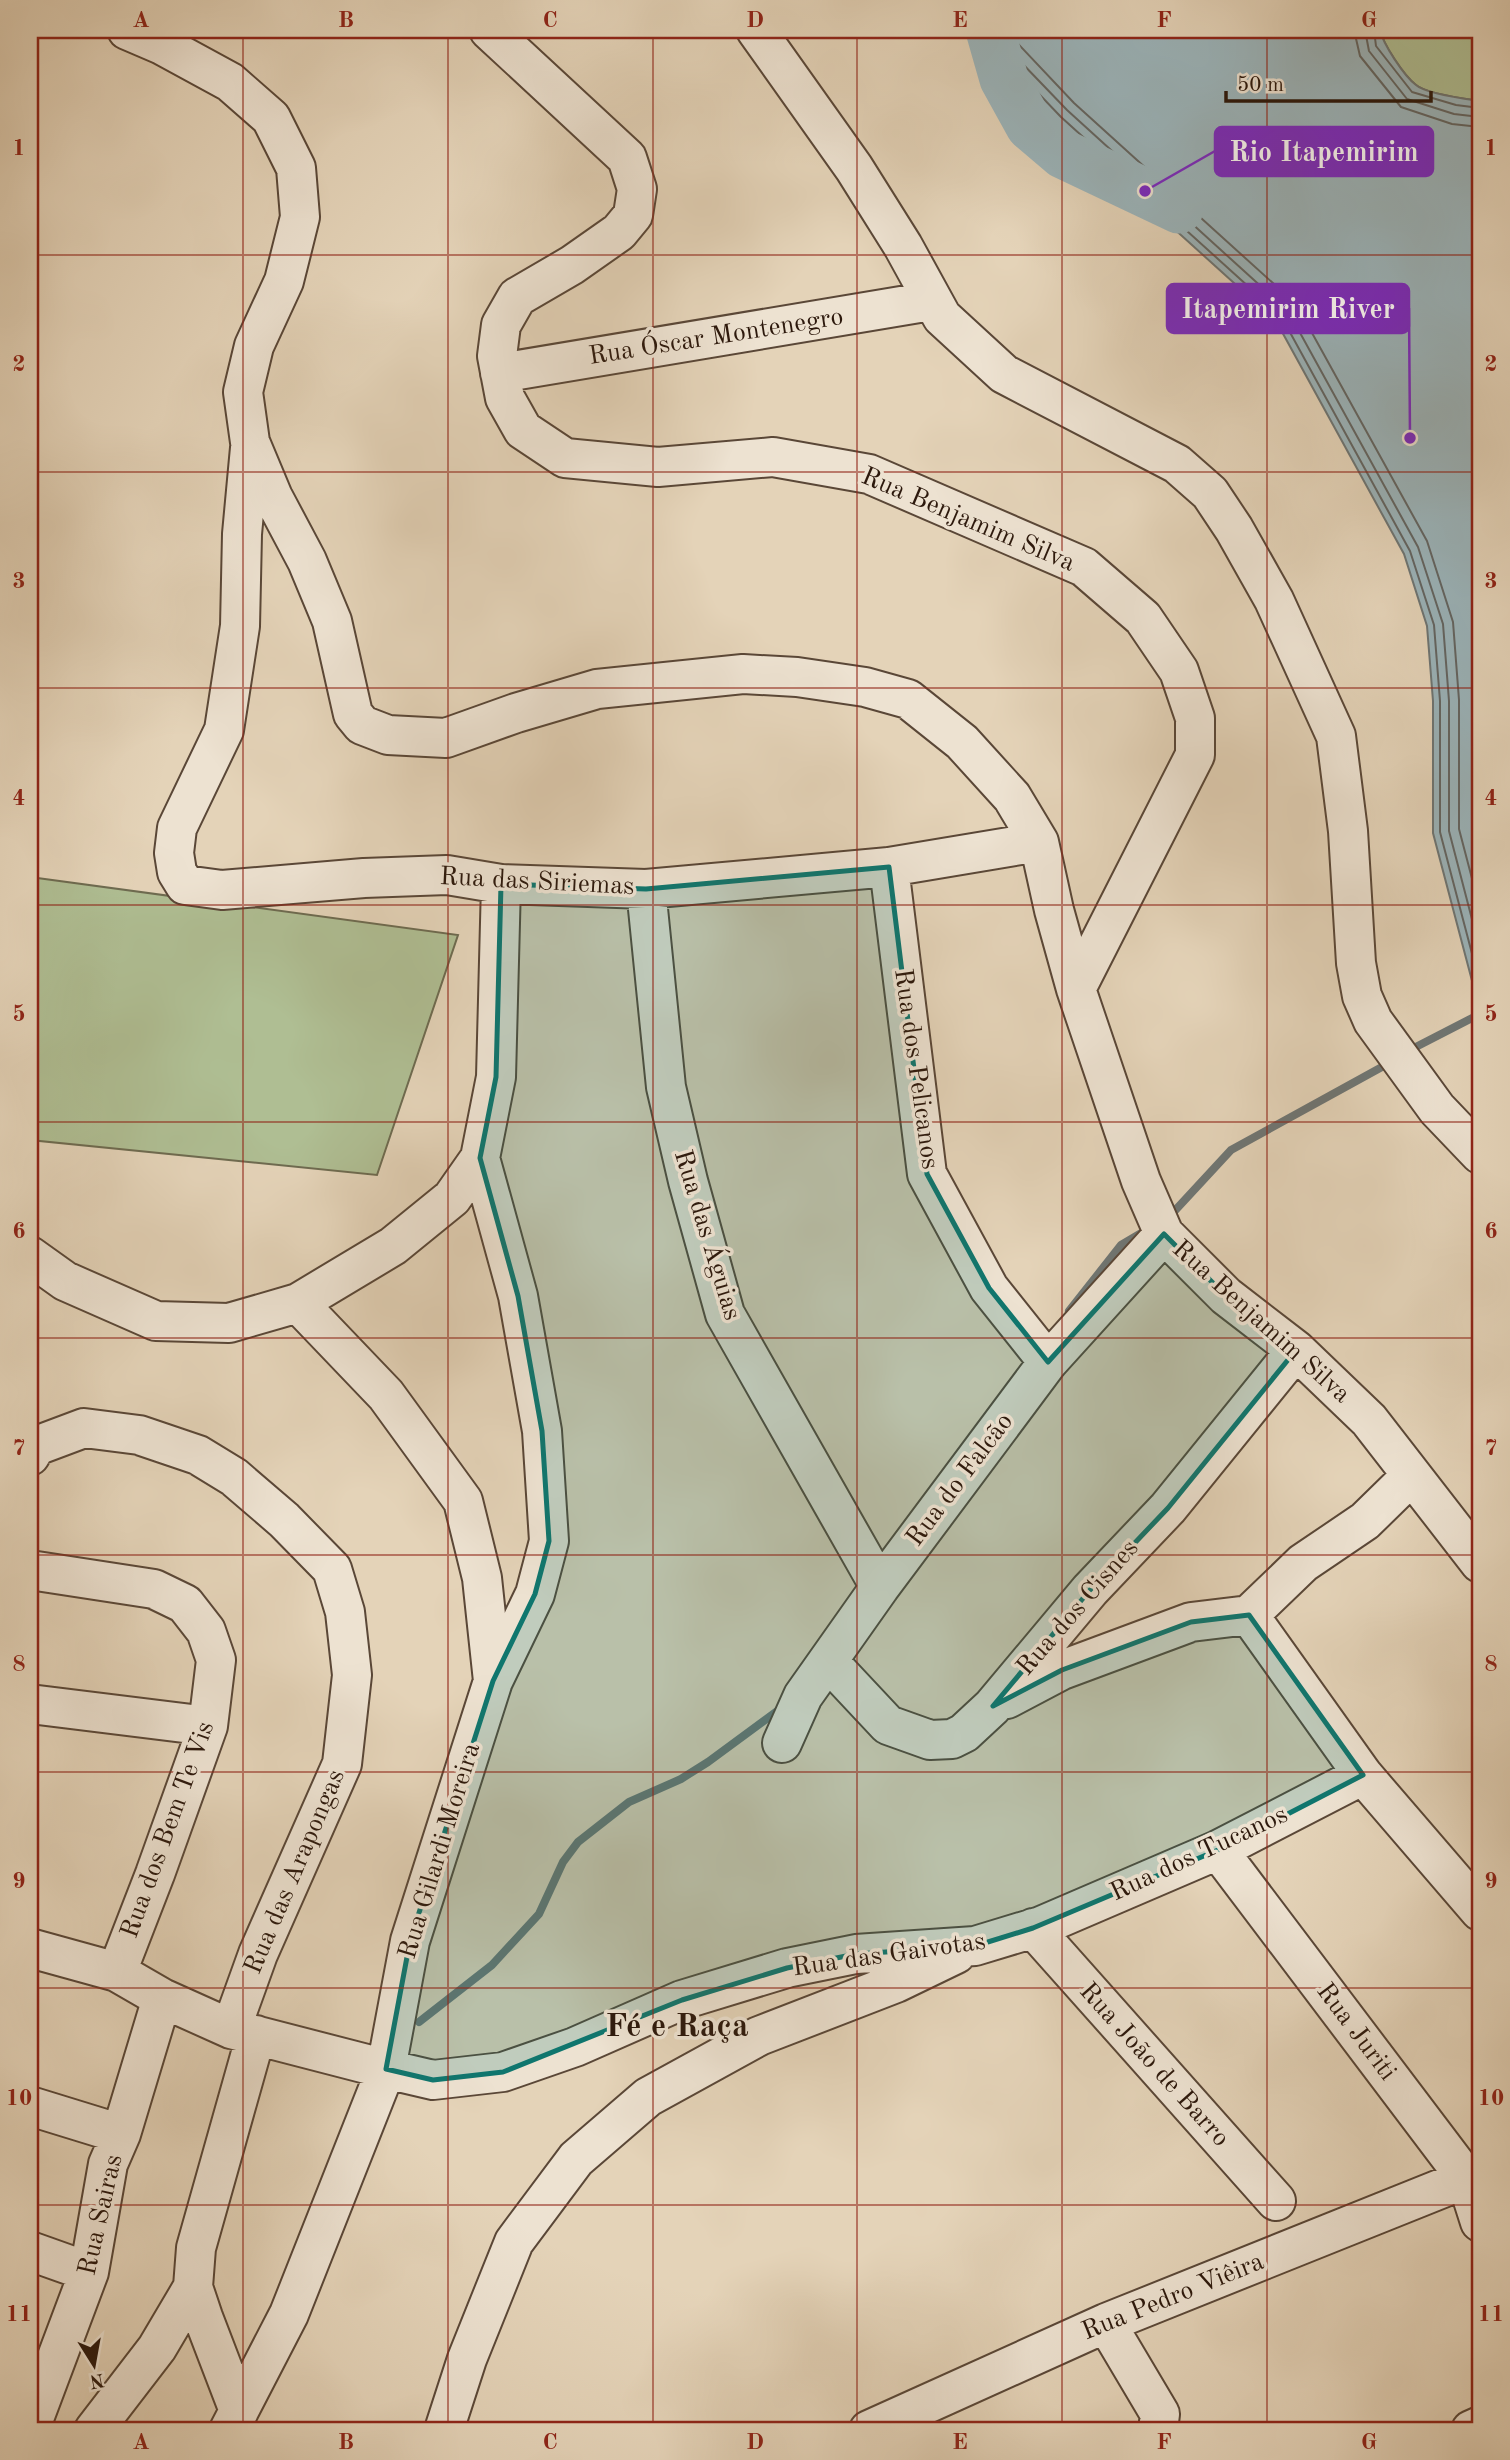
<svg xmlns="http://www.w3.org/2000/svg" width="1510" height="2460" font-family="'Old Standard TT',serif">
<rect width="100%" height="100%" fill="#e4d3b8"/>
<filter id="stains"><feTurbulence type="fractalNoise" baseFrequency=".00286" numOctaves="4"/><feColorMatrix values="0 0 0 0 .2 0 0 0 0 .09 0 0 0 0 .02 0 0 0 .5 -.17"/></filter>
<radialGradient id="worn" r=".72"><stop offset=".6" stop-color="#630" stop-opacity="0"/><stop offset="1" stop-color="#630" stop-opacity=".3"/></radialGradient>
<path fill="#afbe93" stroke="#6e6b50" stroke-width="2" d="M 1380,30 L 1480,30 L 1480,101 C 1466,99 1426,94 1416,85 C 1404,76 1383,44 1380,30 Z
M 30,877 L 458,935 L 377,1175 L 30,1140 Z"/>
<path fill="#9bb4ba" stroke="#6f7674" stroke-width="2" d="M 968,30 L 1380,30 C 1383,44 1404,76 1416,85 C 1426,94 1466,99 1480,101 L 1480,1011 L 1433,833 L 1433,701 L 1427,626 L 1404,554 L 1276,321 L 1056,122 Z"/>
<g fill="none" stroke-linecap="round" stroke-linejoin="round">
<path stroke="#646663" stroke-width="2" d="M 978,30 L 1061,117 L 1281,316 L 1410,551 L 1434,625 L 1440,701 L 1440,832 L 1480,984
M 990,30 L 1067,110 L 1288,311 L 1418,547 L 1443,624 L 1449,701 L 1449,831 L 1480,950
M 1005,30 L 1074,103 L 1296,304 L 1427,541 L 1453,622 L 1459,700 L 1459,829 L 1480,909
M 1354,30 L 1360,56 L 1401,107 L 1452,124 L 1480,127
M 1365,30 L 1369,51 L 1407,99 L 1454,114 L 1480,117
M 1374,30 L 1376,46 L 1412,92 L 1456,105 L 1480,108"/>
<path stroke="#6f7674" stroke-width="8" d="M 1408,1051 L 1480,1014
M 1169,1217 L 1231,1150 L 1391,1062
M 1069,1311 L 1121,1245 L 1143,1232
M 419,2022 L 492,1965 L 539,1914 L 563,1862 L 578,1842 L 629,1802 L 681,1779 L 708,1762 L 780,1709"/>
<path stroke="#9bb4ba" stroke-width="49" d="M 990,30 L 1004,79 L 1030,126 L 1063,154 L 1179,209"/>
<g stroke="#5a4737" stroke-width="42">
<path id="minor" d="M 127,30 L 162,45 L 230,82 L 271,118 L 296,168 L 300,217 L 284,281 L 254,346 L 243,392 L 250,442 L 273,497 L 307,561 L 332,621 L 353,714 L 362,725 L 388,735 L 446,738 L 516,713 L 597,689 L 743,674 L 797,677 L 865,687 L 908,699 L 962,742 L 1012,797 L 1039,842 L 1054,910 L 1076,989 L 1141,1181 L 1164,1234 L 1226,1296 L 1296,1350 L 1369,1420 L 1480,1563
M 489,30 L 627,158 L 637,189 L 633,215 L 619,232 L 572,265 L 517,297 L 501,325 L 497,356 L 505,398 L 523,430 L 565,458 L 658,467 L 773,457 L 869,474 L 1084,567 L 1143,618 L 1179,671 L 1195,718 L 1195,755 L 1076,989
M 756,30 L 854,168 L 903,246 L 942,317 L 1004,374 L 1177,464 L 1210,493 L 1234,529 L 1274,600 L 1336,736 L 1348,831 L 1356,963 L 1362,996 L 1373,1021 L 1437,1109 L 1480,1154
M 500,373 L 931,301
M 250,448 L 242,534 L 240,626 L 224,730 L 177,828 L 174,853 L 177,872 L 185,885 L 222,890 L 364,878 L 447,875 L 501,884 L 646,889 L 889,867 L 1039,842
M 889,867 L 927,1174 L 989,1288 L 1048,1362
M 646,889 L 666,1087 L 688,1181 L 725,1314 L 880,1587
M 480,1158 L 518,1296 L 542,1431 L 549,1541 L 535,1594 L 493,1681
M 30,1256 L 65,1281 L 156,1321 L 229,1323 L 298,1303 L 393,1246 L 452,1198 L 480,1158 L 496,1077 L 501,884
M 30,1456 L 36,1446 L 84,1428 L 139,1435 L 198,1455 L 234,1477 L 284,1520 L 332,1569 L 345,1612 L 352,1675 L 342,1764 L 258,1954 L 231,2029
M 30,1570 L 154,1589 L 185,1604 L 206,1631 L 216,1660 L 208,1726 L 155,1874 L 117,1972
M 1249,1615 L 1363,1775 L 1480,1911
M 828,1661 L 888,1725 L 930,1740 L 952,1739 L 964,1733 L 992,1707 L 1090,1590 L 1168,1508 L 1296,1350
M 1007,1699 L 1062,1670 L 1191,1622 L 1249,1615 L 1303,1563 L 1365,1521 L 1411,1476
M 30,1704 L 208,1726
M 782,1743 L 803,1696 L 880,1587 L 1048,1362 L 1164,1234
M 1218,1850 L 1466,2178 L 1480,2222
M 1033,1928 L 1276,2201
M 30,1948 L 117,1972 L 162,1998 L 231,2029 L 386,2069 L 433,2080 L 503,2072 L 575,2047 L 682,2000 L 787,1968 L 856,1954 L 975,1946 L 1041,1926 L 1218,1850 L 1363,1775
M 30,2106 L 121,2134
M 30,2251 L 89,2272
M 1106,2323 L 1160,2414 L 1158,2430
M 239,2411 L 203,2317 L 193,2287 L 196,2248 L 256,2035
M 30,2429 L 89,2272 L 108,2164 L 121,2134 L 162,1998
M 94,2430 L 157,2348 L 193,2287
M 229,2430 L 289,2314 L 386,2069 L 410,1941 L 493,1681 L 482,1578 L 463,1501 L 386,1395 L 298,1303
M 444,2430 L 467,2359 L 514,2242 L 576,2159 L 648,2097 L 759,2036 L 896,1983 L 956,1954
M 869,2430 L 1106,2323 L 1480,2173
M 1471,2430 L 1480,2426"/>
</g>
<use href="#minor" stroke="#ede2d1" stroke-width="38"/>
</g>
<path fill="#0f766e" fill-opacity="0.2" stroke="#0f766e" stroke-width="5" stroke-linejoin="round" d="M 889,867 L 927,1174 L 989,1288 L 1048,1362 L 1164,1234 L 1226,1296 L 1296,1350 L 1168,1508 L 1090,1590 L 993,1706 L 1062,1670 L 1191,1622 L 1249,1615 L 1363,1775 L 1218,1850 L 1033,1928 L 975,1946 L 856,1954 L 787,1968 L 682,2000 L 503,2072 L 433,2080 L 386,2069 L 410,1941 L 493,1681 L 535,1594 L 549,1541 L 542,1431 L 518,1296 L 480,1158 L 496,1077 L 501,884 L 646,889 Z"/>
<path fill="none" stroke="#8f2418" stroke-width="2" stroke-opacity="0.55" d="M 243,30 L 243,2430M 448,30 L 448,2430M 653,30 L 653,2430M 857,30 L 857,2430M 1062,30 L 1062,2430M 1267,30 L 1267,2430M 30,255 L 1480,255M 30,472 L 1480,472M 30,688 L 1480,688M 30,905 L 1480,905M 30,1122 L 1480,1122M 30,1338 L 1480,1338M 30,1555 L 1480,1555M 30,1772 L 1480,1772M 30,1988 L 1480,1988M 30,2205 L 1480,2205"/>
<g text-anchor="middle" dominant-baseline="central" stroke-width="7" stroke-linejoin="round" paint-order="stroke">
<g font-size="26" fill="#2c180c" stroke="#ede2d1">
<text transform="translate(716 337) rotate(-9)">Rua Óscar Montenegro</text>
<text transform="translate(968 520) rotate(23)">Rua Benjamim Silva</text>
<text transform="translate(537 882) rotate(3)">Rua das Siriemas</text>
<text transform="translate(916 1069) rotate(82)">Rua dos Pelicanos</text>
<text transform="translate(707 1235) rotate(73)">Rua das Águias</text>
<text transform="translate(1261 1322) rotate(42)">Rua Benjamim Silva</text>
<text transform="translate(960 1480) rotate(-53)">Rua do Falcão</text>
<text transform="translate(1078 1608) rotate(-49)">Rua dos Cisnes</text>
<text transform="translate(168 1830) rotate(-70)">Rua dos Bem Te Vis</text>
<text transform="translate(440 1851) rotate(-73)">Rua Gilardi Moreira</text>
<text transform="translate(1199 1854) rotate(-25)">Rua dos Tucanos</text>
<text transform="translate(295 1872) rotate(-67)">Rua das Arapongas</text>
<text transform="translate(889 1955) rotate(-8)">Rua das Gaivotas</text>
<text transform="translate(1356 2032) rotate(53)">Rua Juriti</text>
<text transform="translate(1154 2065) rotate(48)">Rua João de Barro</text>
<text transform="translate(101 2215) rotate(-77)">Rua Sairas</text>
<text transform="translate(1173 2297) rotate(-22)">Rua Pedro Viêira</text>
</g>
<g font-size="33" font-weight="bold" fill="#2c180c" stroke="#ede2d1">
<text x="677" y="2027">Fé e Raça</text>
</g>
</g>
<path fill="none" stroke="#7b2cbf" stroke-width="2.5" d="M1145 191L1215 151M1410 438L1409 308"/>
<g fill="#7b2cbf" stroke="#ede2d1" stroke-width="2.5">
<circle cx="1145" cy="191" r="7"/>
<circle cx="1410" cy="438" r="7"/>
</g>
<g fill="#7b2cbf" stroke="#7b2cbf" stroke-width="2.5">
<rect x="1215" y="127" width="218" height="49" rx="7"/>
<rect x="1167" y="284" width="242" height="49" rx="7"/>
</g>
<g font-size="28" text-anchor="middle" font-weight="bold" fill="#fff">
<text x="1324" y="161">Rio Itapemirim</text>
<text x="1288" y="318">Itapemirim River</text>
</g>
<rect width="1510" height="2460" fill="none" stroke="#e4d3b8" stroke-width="77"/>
<g transform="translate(94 2365) rotate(169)" stroke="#ede2d1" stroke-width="5" paint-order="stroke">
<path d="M0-5L12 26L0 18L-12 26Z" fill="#2c180c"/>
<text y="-10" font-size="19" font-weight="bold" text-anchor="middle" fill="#2c180c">N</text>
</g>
<path d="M1226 91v10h205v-10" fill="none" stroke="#2c180c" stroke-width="3.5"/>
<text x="1237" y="91" font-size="21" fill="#2c180c" stroke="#ede2d1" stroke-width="5" paint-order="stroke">50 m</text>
<rect x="38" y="38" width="1434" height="2384" fill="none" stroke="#8f2418" stroke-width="2.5"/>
<g font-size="23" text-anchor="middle" font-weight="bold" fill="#8f2418">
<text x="141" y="27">A</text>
<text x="346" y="27">B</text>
<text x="550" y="27">C</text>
<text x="755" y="27">D</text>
<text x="960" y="27">E</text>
<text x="1164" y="27">F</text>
<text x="1369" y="27">G</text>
<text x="19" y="155">1</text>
<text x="1491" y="155">1</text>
<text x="19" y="371">2</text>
<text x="1491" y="371">2</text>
<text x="19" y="588">3</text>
<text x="1491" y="588">3</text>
<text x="19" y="805">4</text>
<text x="1491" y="805">4</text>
<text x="19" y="1021">5</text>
<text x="1491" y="1021">5</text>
<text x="19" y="1238">6</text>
<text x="1491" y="1238">6</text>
<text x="19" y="1455">7</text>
<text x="1491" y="1455">7</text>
<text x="19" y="1671">8</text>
<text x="1491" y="1671">8</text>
<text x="19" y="1888">9</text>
<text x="1491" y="1888">9</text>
<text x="19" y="2105">10</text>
<text x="1491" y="2105">10</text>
<text x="19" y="2321">11</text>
<text x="1491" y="2321">11</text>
<text x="141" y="2449">A</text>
<text x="346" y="2449">B</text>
<text x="550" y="2449">C</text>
<text x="755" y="2449">D</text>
<text x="960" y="2449">E</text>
<text x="1164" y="2449">F</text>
<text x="1369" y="2449">G</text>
</g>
<rect width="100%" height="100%" filter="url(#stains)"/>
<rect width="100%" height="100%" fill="url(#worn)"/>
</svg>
